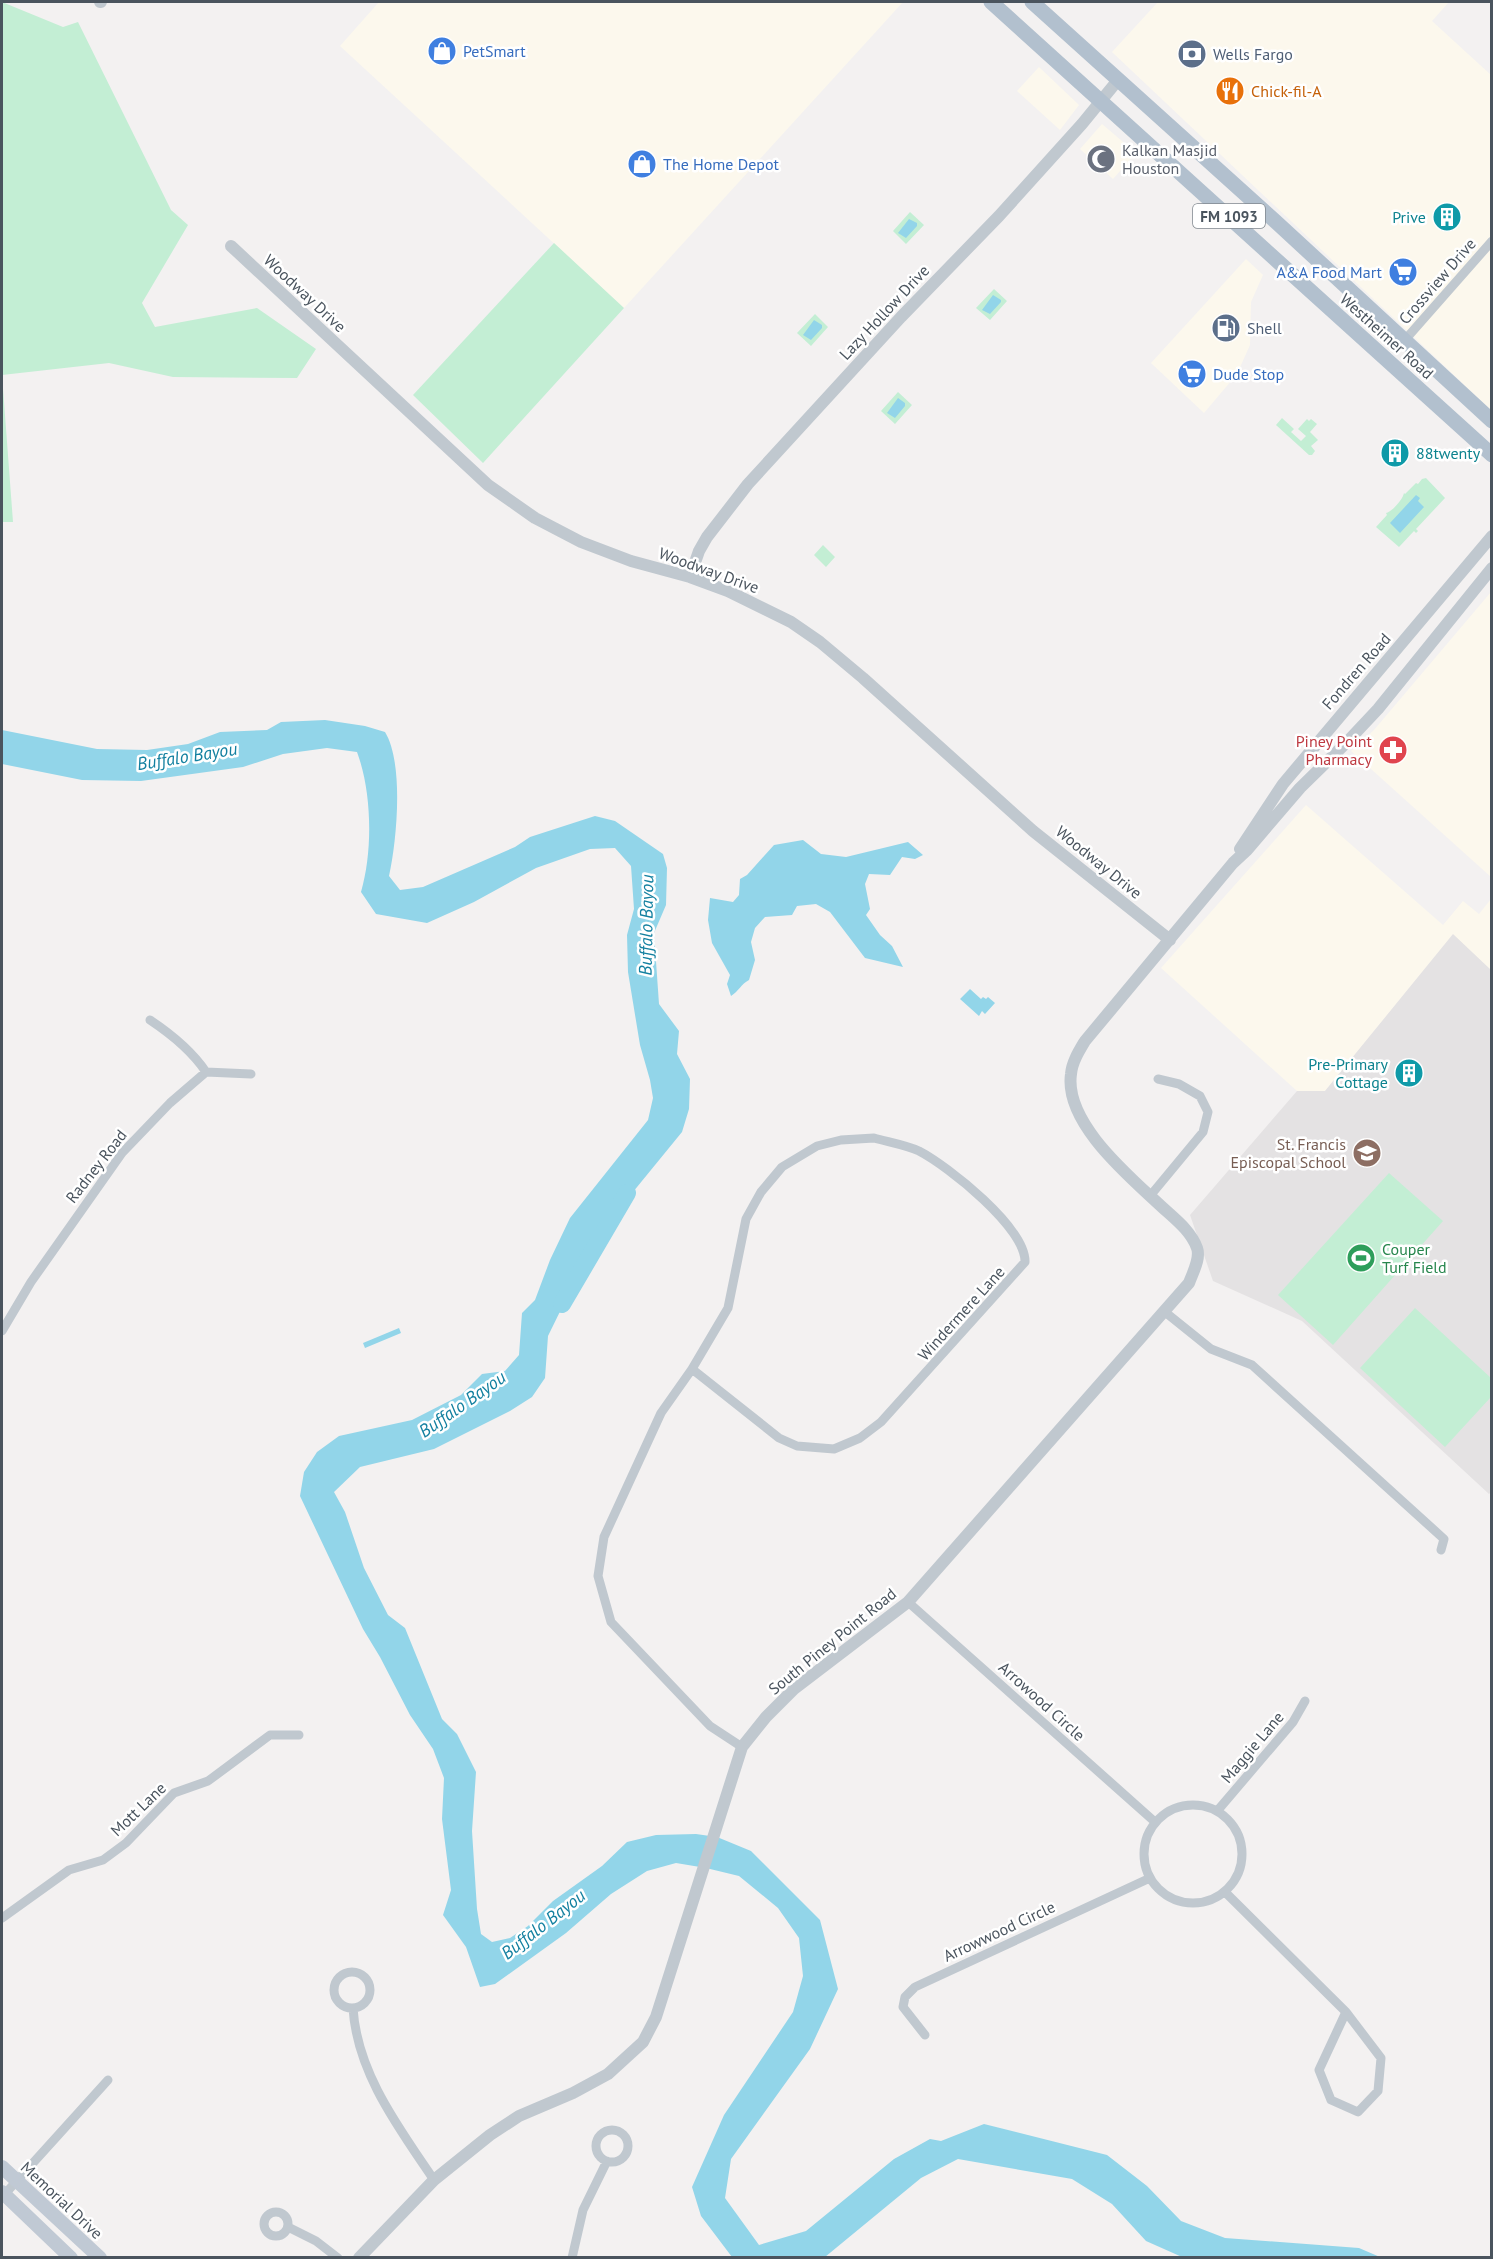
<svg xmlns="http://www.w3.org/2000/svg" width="1493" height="2259" font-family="'PT Sans',sans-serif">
<rect width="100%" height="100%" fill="#f3f1f1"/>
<path fill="#fcf8ed" d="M 379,2 L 903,2 L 624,308 L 340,46 Z
M 1158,2 L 1449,2 L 1432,21 L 1491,75 L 1491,410 L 1112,52 Z
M 1039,67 L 1079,105 L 1060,130 L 1017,91 Z
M 1102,124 L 1136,153 L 1113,179 L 1080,149 Z
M 1246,259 L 1263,275 L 1251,302 L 1250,345 L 1237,374 L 1204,413 L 1151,363 Z
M 1491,592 L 1492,877 L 1491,877 L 1351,751 L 1374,730 Z
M 1306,805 L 1443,925 L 1463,901 L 1479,914 L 1491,899 L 1491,970 L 1453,935 L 1325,1091 L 1297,1091 L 1161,968 Z"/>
<path fill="#e4e2e3" d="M 1453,934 L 1491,970 L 1491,1492 L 1489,1494 L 1302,1321 L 1213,1281 L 1190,1215 L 1297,1091 L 1325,1091 Z"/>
<path fill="#c3eed4" d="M 2,2 L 63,27 L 78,22 L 171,210 L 188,225 L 142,303 L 155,327 L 257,308 L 316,349 L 297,378 L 173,377 L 109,363 L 2,375 L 13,522 L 2,522 Z
M 910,212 L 924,225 L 906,244 L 893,231 Z
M 554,243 L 624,308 L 483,463 L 413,395 Z
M 994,289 L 1007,301 L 990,320 L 976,308 Z
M 815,314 L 828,327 L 811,346 L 797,333 Z
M 898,392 L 912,405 L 895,424 L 881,411 Z
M 1282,418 L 1294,429 L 1291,432 L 1301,441 L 1306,436 L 1298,429 L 1307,419 L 1309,421 L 1311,419 L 1317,424 L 1310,432 L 1318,440 L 1311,446 L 1315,451 L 1312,455 L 1309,455 L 1276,425 Z
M 1426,478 L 1445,498 L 1416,529 L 1418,531 L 1416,533 L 1414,531 L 1399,547 L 1376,527 L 1387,515 L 1386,513 C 1392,512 1403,499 1404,493 L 1405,494 L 1416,483 L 1418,484 L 1422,479 Z
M 823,545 L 835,557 L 826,567 L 814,555 Z
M 1389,1173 L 1443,1221 L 1333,1345 L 1278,1295 Z
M 1415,1308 L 1491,1378 L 1491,1397 L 1445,1447 L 1360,1368 Z"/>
<path fill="#92d5e9" d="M 909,219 L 917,223 L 917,226 L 906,238 L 898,233 Z
M 993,295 L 1001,300 L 1001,302 L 990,314 L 982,310 Z
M 814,320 L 822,325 L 822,328 L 811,340 L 803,335 Z
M 898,398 L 905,403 L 905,406 L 895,418 L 887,413 Z
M 1416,495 L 1420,498 L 1418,501 L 1424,507 L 1400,533 L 1390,523 Z
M 325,720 L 365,726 L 385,732 C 404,763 397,840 389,876 L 400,890 L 423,887 L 515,847 L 530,837 L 595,816 L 615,821 L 663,854 L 667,868 L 666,905 L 654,933 L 659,1004 L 679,1031 L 677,1054 L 690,1079 L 689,1109 L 682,1132 L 597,1236 L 548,1336 L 545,1378 L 532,1397 L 510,1411 L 434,1449 L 360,1467 L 334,1492 L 345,1512 L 364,1568 L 388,1615 L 405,1628 L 442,1719 L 457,1734 L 476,1772 L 472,1831 L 477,1909 L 481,1934 L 492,1942 L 510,1938 L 528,1926 L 553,1901 L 602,1866 L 627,1842 L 656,1835 L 696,1834 L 717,1837 L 751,1851 L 820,1920 L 838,1989 L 810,2049 L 731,2159 L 725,2198 L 759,2245 L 806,2231 L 894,2159 L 930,2139 L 941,2141 L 984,2124 L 1107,2155 L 1147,2186 L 1181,2221 L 1225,2238 L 1359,2248 L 1380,2257 L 1182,2257 L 1146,2241 L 1112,2204 L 1072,2179 L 958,2159 L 921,2178 L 825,2257 L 732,2257 L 701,2216 L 692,2187 L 724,2115 L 793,2012 L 803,1976 L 799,1938 L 778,1908 L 739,1876 L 706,1868 L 676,1863 L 647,1871 L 611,1894 L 566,1933 L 495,1984 L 480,1987 L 466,1947 L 443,1915 L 451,1890 L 442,1819 L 444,1778 L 433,1749 L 410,1715 L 380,1657 L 363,1629 L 300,1496 L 304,1472 L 317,1452 L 339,1436 L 412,1420 L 461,1395 L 482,1374 L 505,1371 L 519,1355 L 522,1313 L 535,1300 L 550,1260 L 570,1218 L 648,1120 L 653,1098 L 650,1080 L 640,1045 L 628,972 L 627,935 L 634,909 L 631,866 L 615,848 L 590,849 L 536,868 L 474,902 L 427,923 L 376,914 L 361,892 C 373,851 372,792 357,752 L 327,748 L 283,754 L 243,767 L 141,781 L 82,780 L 2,764 L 2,730 L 97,749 L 147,750 L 188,744 L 220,732 L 267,730 L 281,722 Z
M 803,840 L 821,854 L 846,857 L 908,842 L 923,855 L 915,859 L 902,857 L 890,875 L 869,874 L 865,884 L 870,909 L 866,915 L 880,935 L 892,946 L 903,967 L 865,958 L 830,912 L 816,904 L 797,906 L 792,915 L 765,917 L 755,928 L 751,942 L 755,960 L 749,980 C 741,984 739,991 731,996 L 727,984 L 730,975 L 712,943 L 708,920 L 710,898 L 733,902 L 739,895 L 740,879 L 747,875 L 774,845 Z
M 970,989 L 981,999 L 983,997 L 986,999 L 988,997 L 995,1003 L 985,1014 L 982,1011 L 979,1016 L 960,999 Z
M 399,1328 L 401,1333 L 365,1348 L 363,1343 Z"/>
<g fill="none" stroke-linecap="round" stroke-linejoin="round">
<path stroke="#92d5e9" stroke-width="18" d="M 562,1304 L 627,1193"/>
<path stroke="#c0c8cf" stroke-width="9" d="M 1404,341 L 1492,241
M 150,1020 C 171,1034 192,1051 206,1072
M 874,1138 C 888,1142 906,1145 919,1151 C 948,1166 1026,1228 1025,1262 L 881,1422 L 860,1438 L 834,1449 L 797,1446 L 779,1438 L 692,1369 L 728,1308 L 746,1219 L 761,1192 L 782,1167 L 817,1146 L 841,1140 Z
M 1150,1196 L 1203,1132 L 1208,1112 L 1200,1096 L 1179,1084 L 1158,1079
M 1165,1312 L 1211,1349 L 1252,1365 L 1444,1539 L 1441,1550
M 2,1331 L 31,1282 L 122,1153 L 170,1103 L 206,1072 L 251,1074
M 692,1369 L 661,1413 L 604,1537 L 598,1576 L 611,1622 L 710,1726 L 742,1747
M 908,1602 L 1155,1822
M1144 1854a49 49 0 1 1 98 0a49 49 0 1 1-98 0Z
M 1218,1810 L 1293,1722 L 1305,1701
M 1225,1892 L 1346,2012 L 1319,2070 L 1331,2100 L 1358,2112 L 1378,2091 L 1381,2058 L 1346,2012
M 2,1918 L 69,1870 L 103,1860 L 126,1843 L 174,1793 L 208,1781 L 270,1735 L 299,1735
M334 1990a18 18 0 1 1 36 0a18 18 0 1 1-36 0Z
M 353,2008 C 357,2073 399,2128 434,2180
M 925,2035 L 903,2007 L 905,1997 L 915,1987 L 1150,1878
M596 2146a16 16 0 1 1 32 0a16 16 0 1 1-32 0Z
M 4,2195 L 108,2080
M264 2224a12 12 0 1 1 24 0a12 12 0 1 1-24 0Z
M 288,2227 L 316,2241 L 338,2258
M 572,2258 L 583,2210 L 607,2161"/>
<path stroke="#c0c8cf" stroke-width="12" d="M 100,2 L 101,2
M 231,246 L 488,485 L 535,518 L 581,542 L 631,561 L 690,577 L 728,591 L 791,622 L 820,642 L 863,678 L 1033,831 L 1170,940
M 690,577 L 699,551 L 707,537 L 748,484 L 901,317 L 999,216 L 1082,124 L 1118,80
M 1240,849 L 1283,784 L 1492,536
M 359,2258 L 434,2180 L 490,2135 L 519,2116 L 573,2093 L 608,2074 L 643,2042 L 656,2017 L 742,1747 L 766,1717 L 794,1689 L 908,1602 L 1189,1283 C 1192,1274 1201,1259 1197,1248 C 1191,1231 1175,1219 1162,1207 C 1130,1177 1064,1123 1071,1074 C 1072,1062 1079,1051 1085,1041 L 1233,863 L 1247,850 L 1300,788 L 1347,742 L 1378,709 L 1492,568"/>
<path stroke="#c0c9d4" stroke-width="14" d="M 2,2167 L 100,2258
M 2,2192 L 71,2258"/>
<path stroke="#b2c0ce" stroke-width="15" d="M 991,2 L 1492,455
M 1032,2 L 1275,221 L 1492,421"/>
</g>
<defs>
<g id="shop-disc" transform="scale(1.5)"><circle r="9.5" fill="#3f7fe0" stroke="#fff"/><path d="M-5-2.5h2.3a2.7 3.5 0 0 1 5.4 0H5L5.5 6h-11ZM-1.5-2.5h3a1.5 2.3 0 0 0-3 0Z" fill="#fff"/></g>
<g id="bank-disc" transform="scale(1.5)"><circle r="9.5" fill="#5c6f8a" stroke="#fff"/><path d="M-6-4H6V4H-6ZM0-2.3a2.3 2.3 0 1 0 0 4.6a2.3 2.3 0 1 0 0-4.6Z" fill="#fff"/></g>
<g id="restaurant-disc" transform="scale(1.5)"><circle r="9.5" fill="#e8710a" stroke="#fff"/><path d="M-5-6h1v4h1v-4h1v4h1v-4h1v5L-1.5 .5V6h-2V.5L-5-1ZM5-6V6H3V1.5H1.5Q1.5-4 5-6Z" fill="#fff"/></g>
<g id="mosque-disc" transform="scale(1.5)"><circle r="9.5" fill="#6b7280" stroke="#fff"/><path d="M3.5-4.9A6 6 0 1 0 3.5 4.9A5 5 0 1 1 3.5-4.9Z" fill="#fff"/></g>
<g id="building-disc" transform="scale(1.5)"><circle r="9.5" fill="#0f9aa8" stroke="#fff"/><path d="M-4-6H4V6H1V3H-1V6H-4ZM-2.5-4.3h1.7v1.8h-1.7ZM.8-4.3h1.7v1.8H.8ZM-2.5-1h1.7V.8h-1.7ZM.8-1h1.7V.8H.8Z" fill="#fff"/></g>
<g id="supermarket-disc" transform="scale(1.5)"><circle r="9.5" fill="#3f7fe0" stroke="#fff"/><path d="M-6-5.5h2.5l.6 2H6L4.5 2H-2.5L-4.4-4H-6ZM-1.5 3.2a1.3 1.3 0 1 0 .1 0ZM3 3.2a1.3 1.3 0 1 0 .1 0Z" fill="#fff"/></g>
<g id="fuel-disc" transform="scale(1.5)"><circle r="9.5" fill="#5c6f8a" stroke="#fff"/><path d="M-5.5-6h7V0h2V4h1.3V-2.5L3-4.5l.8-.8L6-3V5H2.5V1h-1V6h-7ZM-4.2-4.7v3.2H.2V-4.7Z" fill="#fff"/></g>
<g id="pharmacy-disc" transform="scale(1.5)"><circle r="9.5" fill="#e0444e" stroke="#fff"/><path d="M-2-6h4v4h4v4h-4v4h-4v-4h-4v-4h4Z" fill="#fff"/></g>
<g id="school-disc" transform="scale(1.5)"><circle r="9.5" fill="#8d6e63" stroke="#fff"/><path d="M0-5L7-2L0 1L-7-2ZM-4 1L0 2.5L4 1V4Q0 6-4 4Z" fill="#fff"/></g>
<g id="stadium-disc" transform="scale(1.5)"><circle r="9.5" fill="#2e9e5b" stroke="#fff"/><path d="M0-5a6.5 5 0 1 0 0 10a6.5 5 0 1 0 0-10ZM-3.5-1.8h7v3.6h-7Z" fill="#fff"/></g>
</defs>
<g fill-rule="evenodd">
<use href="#shop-disc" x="442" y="51"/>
<use href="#bank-disc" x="1192" y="54"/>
<use href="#restaurant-disc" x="1230" y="91"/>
<use href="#mosque-disc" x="1101" y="159"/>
<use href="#shop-disc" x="642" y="164"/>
<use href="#building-disc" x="1447" y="217"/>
<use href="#supermarket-disc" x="1403" y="272"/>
<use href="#fuel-disc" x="1226" y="328"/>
<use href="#supermarket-disc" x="1192" y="374"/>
<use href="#building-disc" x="1395" y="453"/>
<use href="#pharmacy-disc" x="1393" y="750"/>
<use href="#building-disc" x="1409" y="1073"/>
<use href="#school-disc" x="1367" y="1153"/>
<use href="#stadium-disc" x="1361" y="1258"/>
</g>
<g text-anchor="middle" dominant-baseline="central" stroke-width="5" stroke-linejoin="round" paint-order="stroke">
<rect fill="#fff" stroke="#80878e" stroke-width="1.5" x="1193" y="204" width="72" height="24" rx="4.5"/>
<g font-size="15" font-weight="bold" fill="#4a545e">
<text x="1229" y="216">FM 1093</text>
</g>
<g font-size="16" fill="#366cbe" stroke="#fff" text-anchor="start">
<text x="463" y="51">PetSmart</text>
<text x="663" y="164">The Home Depot</text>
<text x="1382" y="272" text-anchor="end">A&amp;A Food Mart</text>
<text x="1213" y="374">Dude Stop</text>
</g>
<g font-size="16" fill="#4e5e75" stroke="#fff" text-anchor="start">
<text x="1213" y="54">Wells Fargo</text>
<text x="1247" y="328">Shell</text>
</g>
<g font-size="16" fill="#c56008" stroke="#fff" text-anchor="start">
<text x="1251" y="91">Chick-fil-A</text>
</g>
<g font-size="16" fill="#5b616d" stroke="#fff" text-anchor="start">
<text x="1122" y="150">Kalkan Masjid<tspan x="1122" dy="18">Houston</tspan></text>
</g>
<g font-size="16" fill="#0d838f" stroke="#fff" text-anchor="end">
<text x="1426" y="217">Prive</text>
<text x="1416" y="453" text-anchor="start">88twenty</text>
<text x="1388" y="1064">Pre-Primary<tspan x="1388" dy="18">Cottage</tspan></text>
</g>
<g font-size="16" fill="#4a545e" stroke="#fff">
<text transform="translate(1437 281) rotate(-49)">Crossview Drive</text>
<text transform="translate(305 293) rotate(43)">Woodway Drive</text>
<text transform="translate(884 312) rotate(-47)">Lazy Hollow Drive</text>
<text transform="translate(1387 336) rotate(42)">Westheimer Road</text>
<text transform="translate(709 570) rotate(20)">Woodway Drive</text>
<text transform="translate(1356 671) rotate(-49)">Fondren Road</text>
<text transform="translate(1099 862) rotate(39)">Woodway Drive</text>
<text transform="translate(96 1166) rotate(-52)">Radney Road</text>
<text transform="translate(961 1313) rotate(-48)">Windermere Lane</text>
<text transform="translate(832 1641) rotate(-39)">South Piney Point Road</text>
<text transform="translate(1042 1701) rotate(42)">Arrowood Circle</text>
<text transform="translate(1252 1747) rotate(-50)">Maggie Lane</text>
<text transform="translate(138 1809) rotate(-44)">Mott Lane</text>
<text transform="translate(999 1931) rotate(-25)">Arrowwood Circle</text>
<text transform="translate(62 2200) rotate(43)">Memorial Drive</text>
</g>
<g font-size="16" fill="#be3a42" stroke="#fff" text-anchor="end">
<text x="1372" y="741">Piney Point<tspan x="1372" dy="18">Pharmacy</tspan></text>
</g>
<g font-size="16" fill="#785e54" stroke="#fff" text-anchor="end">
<text x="1346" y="1144">St. Francis<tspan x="1346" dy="18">Episcopal School</tspan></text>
</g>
<g font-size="16" fill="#27864d" stroke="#fff" text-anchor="start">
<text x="1382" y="1249">Couper<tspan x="1382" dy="18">Turf Field</tspan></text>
</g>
<g font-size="18" font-style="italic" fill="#1380a0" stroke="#fff">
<text transform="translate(187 756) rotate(-9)">Buffalo Bayou</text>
<text transform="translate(646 925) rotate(-89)">Buffalo Bayou</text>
<text transform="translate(462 1404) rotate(-35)">Buffalo Bayou</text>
<text transform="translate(543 1924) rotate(-38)">Buffalo Bayou</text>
</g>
</g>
<rect width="1493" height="2259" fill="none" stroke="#4a545e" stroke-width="6"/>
</svg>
